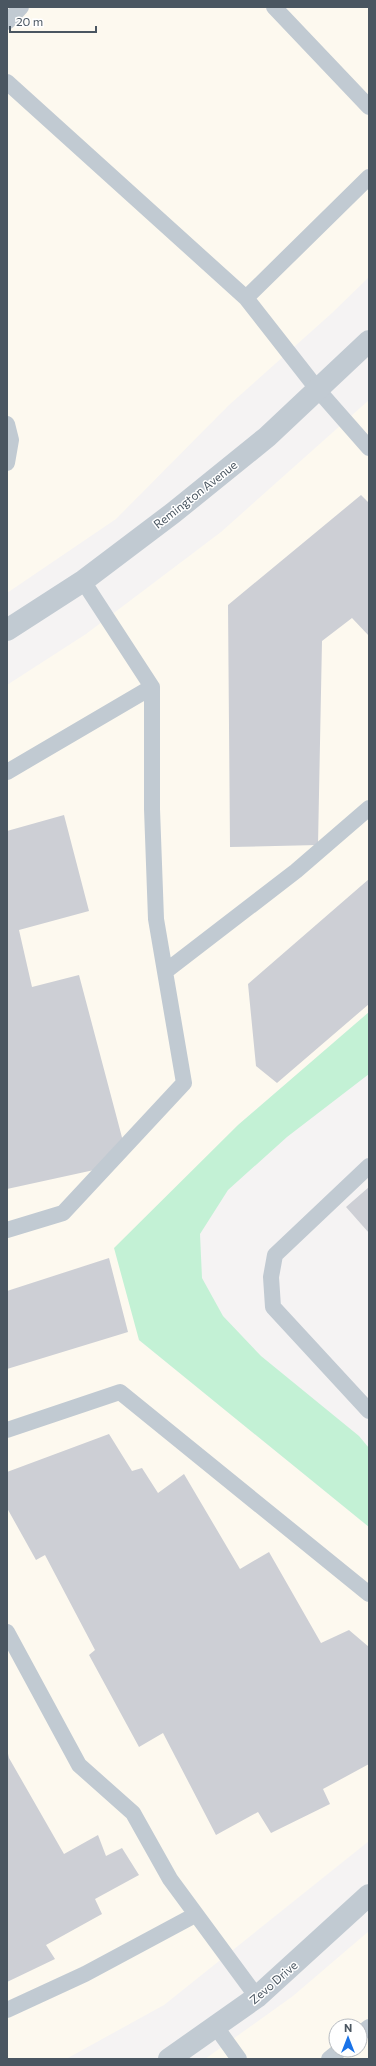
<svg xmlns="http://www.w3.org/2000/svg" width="376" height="2066" font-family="Commissioner,sans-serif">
<rect width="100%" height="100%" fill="#f5f3f3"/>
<path fill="#fdf9ef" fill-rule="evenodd" d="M 7,7 L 369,7 L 369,277 L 332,313 L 229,405 L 116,519 L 7,593 Z
M 369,400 L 369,1012 L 238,1125 L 139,1340 L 369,1527 L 369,1841 L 164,2005 L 66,2059 L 7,2059 L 7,685 L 86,634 L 221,532 Z
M 369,1931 L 369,2059 L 205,2059 L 293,1996 ZM 336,2026 L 360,2026 L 360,2050 L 336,2050 Z"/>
<path fill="#c3f1d5" d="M 369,1012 L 369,1074 L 287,1137 L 228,1190 L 200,1234 L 202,1278 L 223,1316 L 261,1356 L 359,1436 L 369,1448 L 369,1527 L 139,1340 L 114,1248 L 238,1125 Z"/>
<path fill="#cdcfd5" d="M 361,495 L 369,503 L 369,636 L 352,618 L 322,641 L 318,845 L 230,847 L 228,605 Z
M 64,815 L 89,911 L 19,930 L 32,987 L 79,975 L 124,1145 L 94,1170 L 7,1189 L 7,831 Z
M 369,879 L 369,1004 L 277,1083 L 256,1066 L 248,984 Z
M 369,1187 L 369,1233 L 346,1207 Z
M 109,1258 L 128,1332 L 7,1369 L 7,1291 Z
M 109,1434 L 132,1471 L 142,1468 L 158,1493 L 184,1474 L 240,1569 L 269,1552 L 321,1643 L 349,1630 L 369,1647 L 369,1764 L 323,1789 L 330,1804 L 271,1833 L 258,1812 L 216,1835 L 163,1733 L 139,1747 L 89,1655 L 95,1650 L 45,1555 L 36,1560 L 7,1508 L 7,1472 Z
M 7,1749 L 9,1758 L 64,1854 L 98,1835 L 106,1856 L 122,1848 L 139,1875 L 95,1899 L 102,1914 L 46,1945 L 55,1959 L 7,1982 Z"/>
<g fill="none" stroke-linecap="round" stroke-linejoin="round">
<path stroke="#c1cad2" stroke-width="16" d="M 274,7 L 369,107
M 7,22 L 21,7
M 7,82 L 246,298 L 318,390 L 369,448
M 246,298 L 369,177
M 7,424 L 11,440 L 7,463
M 7,772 L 152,687 L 83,581
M 166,971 L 296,871 L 369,808
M 369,1166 L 275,1255 L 271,1277 L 273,1307 L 369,1411
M 7,1230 L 63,1213 L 184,1083 L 156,919 L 152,809 L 152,687
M 7,1430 L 120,1392 L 369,1594
M 7,1632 L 79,1765 L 133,1813 L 170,1879 L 257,1997
M 7,2010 L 85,1974 L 195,1915
M 216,2027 L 239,2059
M 360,2034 L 369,2027
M 329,2059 L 340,2050"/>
<path stroke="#c1cad2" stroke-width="22" d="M 7,630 L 83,581 L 173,513 L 267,437 L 369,341
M 169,2059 L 257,1997 L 369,1895"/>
</g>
<g text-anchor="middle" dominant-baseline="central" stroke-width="3" stroke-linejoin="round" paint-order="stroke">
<g font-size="12" fill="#4a5661" stroke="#fff">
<text transform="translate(195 494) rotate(-38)">Remington Avenue</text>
<text transform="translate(273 1982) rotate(-41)">Zevo Drive</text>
</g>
</g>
<rect width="376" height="2066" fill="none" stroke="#4a5661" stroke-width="16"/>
<g transform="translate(348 2038)"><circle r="19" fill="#ffffff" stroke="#b7bbc0"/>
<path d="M0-3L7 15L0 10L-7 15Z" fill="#1a73e8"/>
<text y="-6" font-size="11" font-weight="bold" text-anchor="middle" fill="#4a5661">N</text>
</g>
<path d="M10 26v6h86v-6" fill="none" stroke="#4a5661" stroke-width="2"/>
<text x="16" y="26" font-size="12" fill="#4a5661" stroke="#ffffff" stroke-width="3" paint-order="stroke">20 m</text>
</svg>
